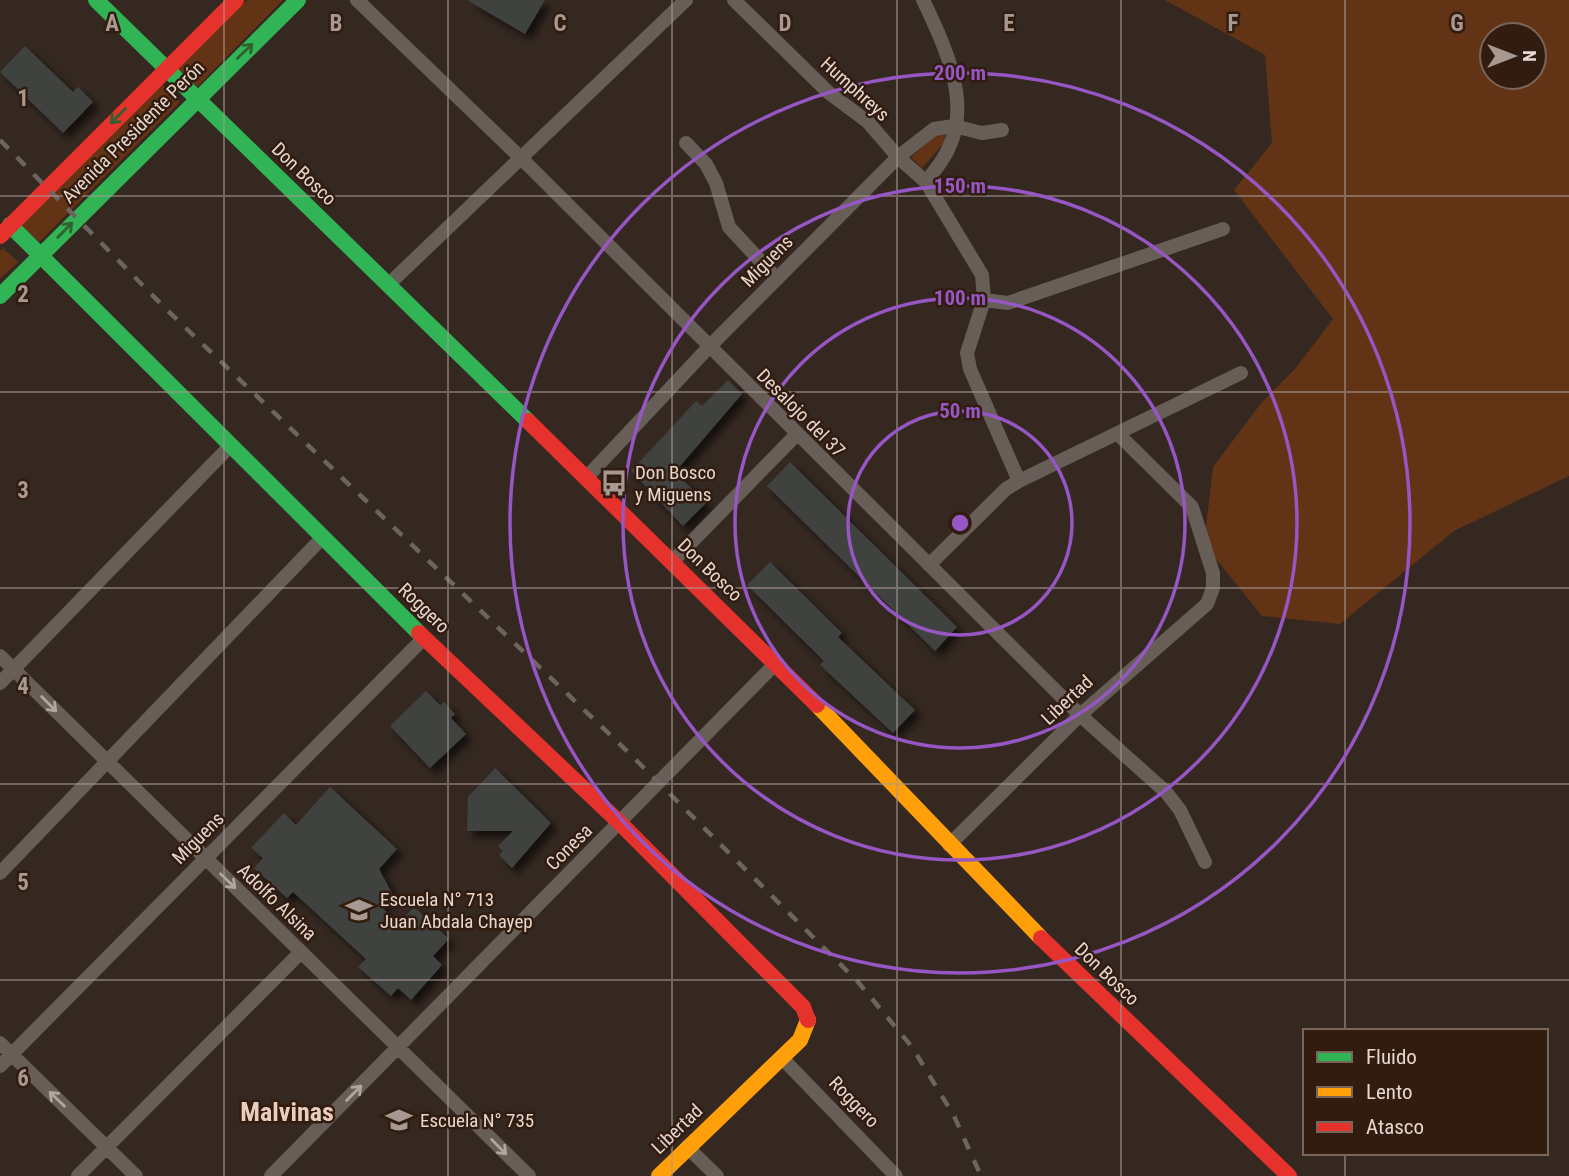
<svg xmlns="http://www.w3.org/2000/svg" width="1569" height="1176" font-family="'Roboto Condensed',sans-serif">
<defs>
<filter id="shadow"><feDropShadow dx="6" dy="6" stdDeviation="3.5" flood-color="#0009"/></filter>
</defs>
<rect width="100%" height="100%" fill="#342821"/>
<path fill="#633315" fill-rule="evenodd" d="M 247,0 L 283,0 L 197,87 L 178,69 Z
M 1165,0 L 1569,0 L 1569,476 L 1454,531 L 1340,624 L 1262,616 L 1204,544 L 1213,467 L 1262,402 L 1295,369 L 1333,319 L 1234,190 L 1272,143 L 1265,55 ZM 1492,35 L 1534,35 L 1534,77 L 1492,77 Z
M 162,84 L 180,102 L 39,242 L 21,225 Z
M 938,134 L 945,135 L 945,142 L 922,168 L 911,157 Z
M 3,248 L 18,262 L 0,279 L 0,251 Z"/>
<path fill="#414240" filter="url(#shadow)" d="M 467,0 L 545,0 L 525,34 Z
M 25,46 L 73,92 L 78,87 L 93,102 L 63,133 L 0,72 Z
M 728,380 L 742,394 L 675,472 L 706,503 L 683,526 L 631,471 L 696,401 L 702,406 Z
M 790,462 L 957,627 L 935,651 L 767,486 Z
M 770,562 L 842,633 L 838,637 L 915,710 L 893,733 L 820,665 L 824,661 L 747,585 Z
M 426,691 L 440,705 L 444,702 L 455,714 L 451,718 L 466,734 L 430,768 L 390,726 Z
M 495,768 L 551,823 L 512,868 L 499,855 L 503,851 L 498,846 L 513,831 L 467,831 L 468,797 Z
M 330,787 L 397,849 L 379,869 L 394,897 L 378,904 L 399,923 L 414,907 L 449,939 L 433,956 L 442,965 L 411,1000 L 398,988 L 391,996 L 358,967 L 366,959 L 293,892 L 287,898 L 254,868 L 263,858 L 251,848 L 284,813 L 296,825 Z"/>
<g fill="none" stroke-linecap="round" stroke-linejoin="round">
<path stroke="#675e58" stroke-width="14" d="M 357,0 L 522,159 L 1080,715 L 1166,792 L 1180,810 L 1205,862
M 734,0 L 829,93 L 868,122 L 898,157 L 926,182 L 982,275 L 984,300 L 967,353 L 970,369 L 1019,481
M 923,0 C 943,41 971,100 950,145 C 945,159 935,170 926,182
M 686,143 L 706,164 L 716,183 L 729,227 L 777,279
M 389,284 L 686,0
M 984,300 L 1008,303 L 1223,229
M 586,478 L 708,348 L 898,157 L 934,129 L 954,126 L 982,133 L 1002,130
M 672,562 L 796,435
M 929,565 L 1006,489 L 1019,481 L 1241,373
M 0,656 L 529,1176
M 0,683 L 230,446
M 949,845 L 1080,715 L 1207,604 L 1213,588 L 1213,573 L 1192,507 L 1118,434
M 0,873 L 323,537
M 0,1043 L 136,1176
M 781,1057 L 896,1176
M 0,1066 L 424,638
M 687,1147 L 717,1176
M 78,1176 L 301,952
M 271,1176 L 776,663"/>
<path stroke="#30b455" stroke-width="16" d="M 96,0 L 528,421
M 10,225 L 419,633
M 0,296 L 298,0"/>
<path stroke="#ff9f0a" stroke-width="16" d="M 817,705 L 1041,938
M 659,1176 L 800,1040 L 808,1020"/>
<path stroke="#e5322d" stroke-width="16" d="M 0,236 L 236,0
M 528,421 L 817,705
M 419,633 L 620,823 L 803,1007 L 808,1020
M 1041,938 L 1289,1176"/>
<path stroke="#6d645f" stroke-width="4.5" stroke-dasharray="12 12" stroke-linecap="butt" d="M 0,140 L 166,309 L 628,752 L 858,982 L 912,1047 L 954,1116 L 981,1176"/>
</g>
<defs><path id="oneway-shaft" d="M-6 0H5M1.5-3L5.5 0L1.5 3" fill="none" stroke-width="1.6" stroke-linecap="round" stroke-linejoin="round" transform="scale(1.75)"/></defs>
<g stroke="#31602e">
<use href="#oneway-shaft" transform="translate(245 51) rotate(-44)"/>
<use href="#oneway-shaft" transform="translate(118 116) rotate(135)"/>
<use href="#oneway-shaft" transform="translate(65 230) rotate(-46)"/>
</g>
<g stroke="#b3a69f">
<use href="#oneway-shaft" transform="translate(49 704) rotate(45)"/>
<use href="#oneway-shaft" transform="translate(228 881) rotate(44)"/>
<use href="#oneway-shaft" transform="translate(354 1093) rotate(-45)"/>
<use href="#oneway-shaft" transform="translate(57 1099) rotate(-136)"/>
<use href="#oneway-shaft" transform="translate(499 1147) rotate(45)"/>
</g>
<path fill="none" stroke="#a79991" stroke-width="2" stroke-opacity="0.55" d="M 224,0 L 224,1176M 448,0 L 448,1176M 672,0 L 672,1176M 897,0 L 897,1176M 1121,0 L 1121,1176M 1345,0 L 1345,1031M 0,196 L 1569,196M 0,392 L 1569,392M 0,588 L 1569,588M 0,784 L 1569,784M 0,980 L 1569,980M 1345,1153 L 1345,1176"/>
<g fill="none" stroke="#9656c3" stroke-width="3.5">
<circle cx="960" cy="523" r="112"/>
<circle cx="960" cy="523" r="225"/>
<circle cx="960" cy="523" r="337"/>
<circle cx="960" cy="523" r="450"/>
</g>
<defs>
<g id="bus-bare" transform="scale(2.1)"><path d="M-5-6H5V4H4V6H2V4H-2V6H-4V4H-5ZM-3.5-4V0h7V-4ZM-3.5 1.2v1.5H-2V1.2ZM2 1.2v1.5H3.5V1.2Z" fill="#a79991" stroke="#311c0f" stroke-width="2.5" paint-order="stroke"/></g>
<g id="school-bare" transform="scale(2.1)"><path d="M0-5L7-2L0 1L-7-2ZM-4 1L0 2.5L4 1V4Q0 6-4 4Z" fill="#a79991" stroke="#311c0f" stroke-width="2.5" paint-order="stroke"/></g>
</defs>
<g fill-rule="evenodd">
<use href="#bus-bare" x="614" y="483"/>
<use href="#school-bare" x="359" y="910"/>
<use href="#school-bare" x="399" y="1120"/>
</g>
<g text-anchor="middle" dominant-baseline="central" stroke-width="5" stroke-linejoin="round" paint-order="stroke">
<g font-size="19" fill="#e5d6ce" stroke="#311c0f">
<text transform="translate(855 89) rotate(42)">Humphreys</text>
<text transform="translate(133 132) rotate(-45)">Avenida Presidente Perón</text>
<text transform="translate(304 174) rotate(44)">Don Bosco</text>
<text transform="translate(767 261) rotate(-45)">Miguens</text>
<text transform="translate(801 413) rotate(45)">Desalojo del 37</text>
<text transform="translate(710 570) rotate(44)">Don Bosco</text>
<text transform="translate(424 608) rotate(44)">Roggero</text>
<text transform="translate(1067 700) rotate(-43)">Libertad</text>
<text transform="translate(198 838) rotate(-45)">Miguens</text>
<text transform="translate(569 847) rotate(-45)">Conesa</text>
<text transform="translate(277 902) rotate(44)">Adolfo Alsina</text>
<text transform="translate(1107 974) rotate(44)">Don Bosco</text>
<text transform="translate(854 1102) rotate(46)">Roggero</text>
<text transform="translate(677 1129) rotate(-44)">Libertad</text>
</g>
<g font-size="19" fill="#e5d6ce" stroke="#311c0f" text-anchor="start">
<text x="635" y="472">Don Bosco<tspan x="635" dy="22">y Miguens</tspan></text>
<text x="380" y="899">Escuela N° 713<tspan x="380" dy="22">Juan Abdala Chayep</tspan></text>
<text x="420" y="1120">Escuela N° 735</text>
</g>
<g font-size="26" font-weight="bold" fill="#ebcdbd" stroke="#311c0f">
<text x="287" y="1112">Malvinas</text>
</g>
</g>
<g font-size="23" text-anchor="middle" font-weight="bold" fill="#a79991" stroke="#311c0f" stroke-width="5" stroke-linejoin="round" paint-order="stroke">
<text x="112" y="31">A</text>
<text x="336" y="31">B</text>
<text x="560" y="31">C</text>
<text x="785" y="31">D</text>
<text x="1009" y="31">E</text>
<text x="1233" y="31">F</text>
<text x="1457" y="31">G</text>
<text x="23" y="106">1</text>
<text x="23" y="302">2</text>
<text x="23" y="498">3</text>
<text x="23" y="694">4</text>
<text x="23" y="890">5</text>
<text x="23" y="1086">6</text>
</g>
<circle cx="960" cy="523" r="10" fill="#9656c3" stroke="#311c0f" stroke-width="3.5"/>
<g font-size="21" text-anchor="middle" font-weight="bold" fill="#9656c3" stroke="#311c0f" stroke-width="5" stroke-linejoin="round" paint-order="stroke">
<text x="960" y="80">200 m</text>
<text x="960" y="193">150 m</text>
<text x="960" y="305">100 m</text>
<text x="960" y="418">50 m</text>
</g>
<rect x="1303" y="1029" width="245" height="126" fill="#311c0f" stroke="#79665b" stroke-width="2"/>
<rect x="1317" y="1052" width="35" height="10" fill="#30b455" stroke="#79665b" stroke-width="2"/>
<text x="1366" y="1064" font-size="21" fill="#e5d6ce">Fluido</text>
<rect x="1317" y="1087" width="35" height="10" fill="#ff9f0a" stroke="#79665b" stroke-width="2"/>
<text x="1366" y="1099" font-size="21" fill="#e5d6ce">Lento</text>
<rect x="1317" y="1122" width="35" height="10" fill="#e5322d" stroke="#79665b" stroke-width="2"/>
<text x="1366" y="1134" font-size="21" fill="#e5d6ce">Atasco</text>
<g transform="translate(1513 56) rotate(90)"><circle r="33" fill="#311c0f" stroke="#79665b" stroke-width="2"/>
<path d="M0-5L12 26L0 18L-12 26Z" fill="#a79991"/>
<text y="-10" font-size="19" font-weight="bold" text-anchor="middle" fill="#e5d6ce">N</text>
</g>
</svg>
